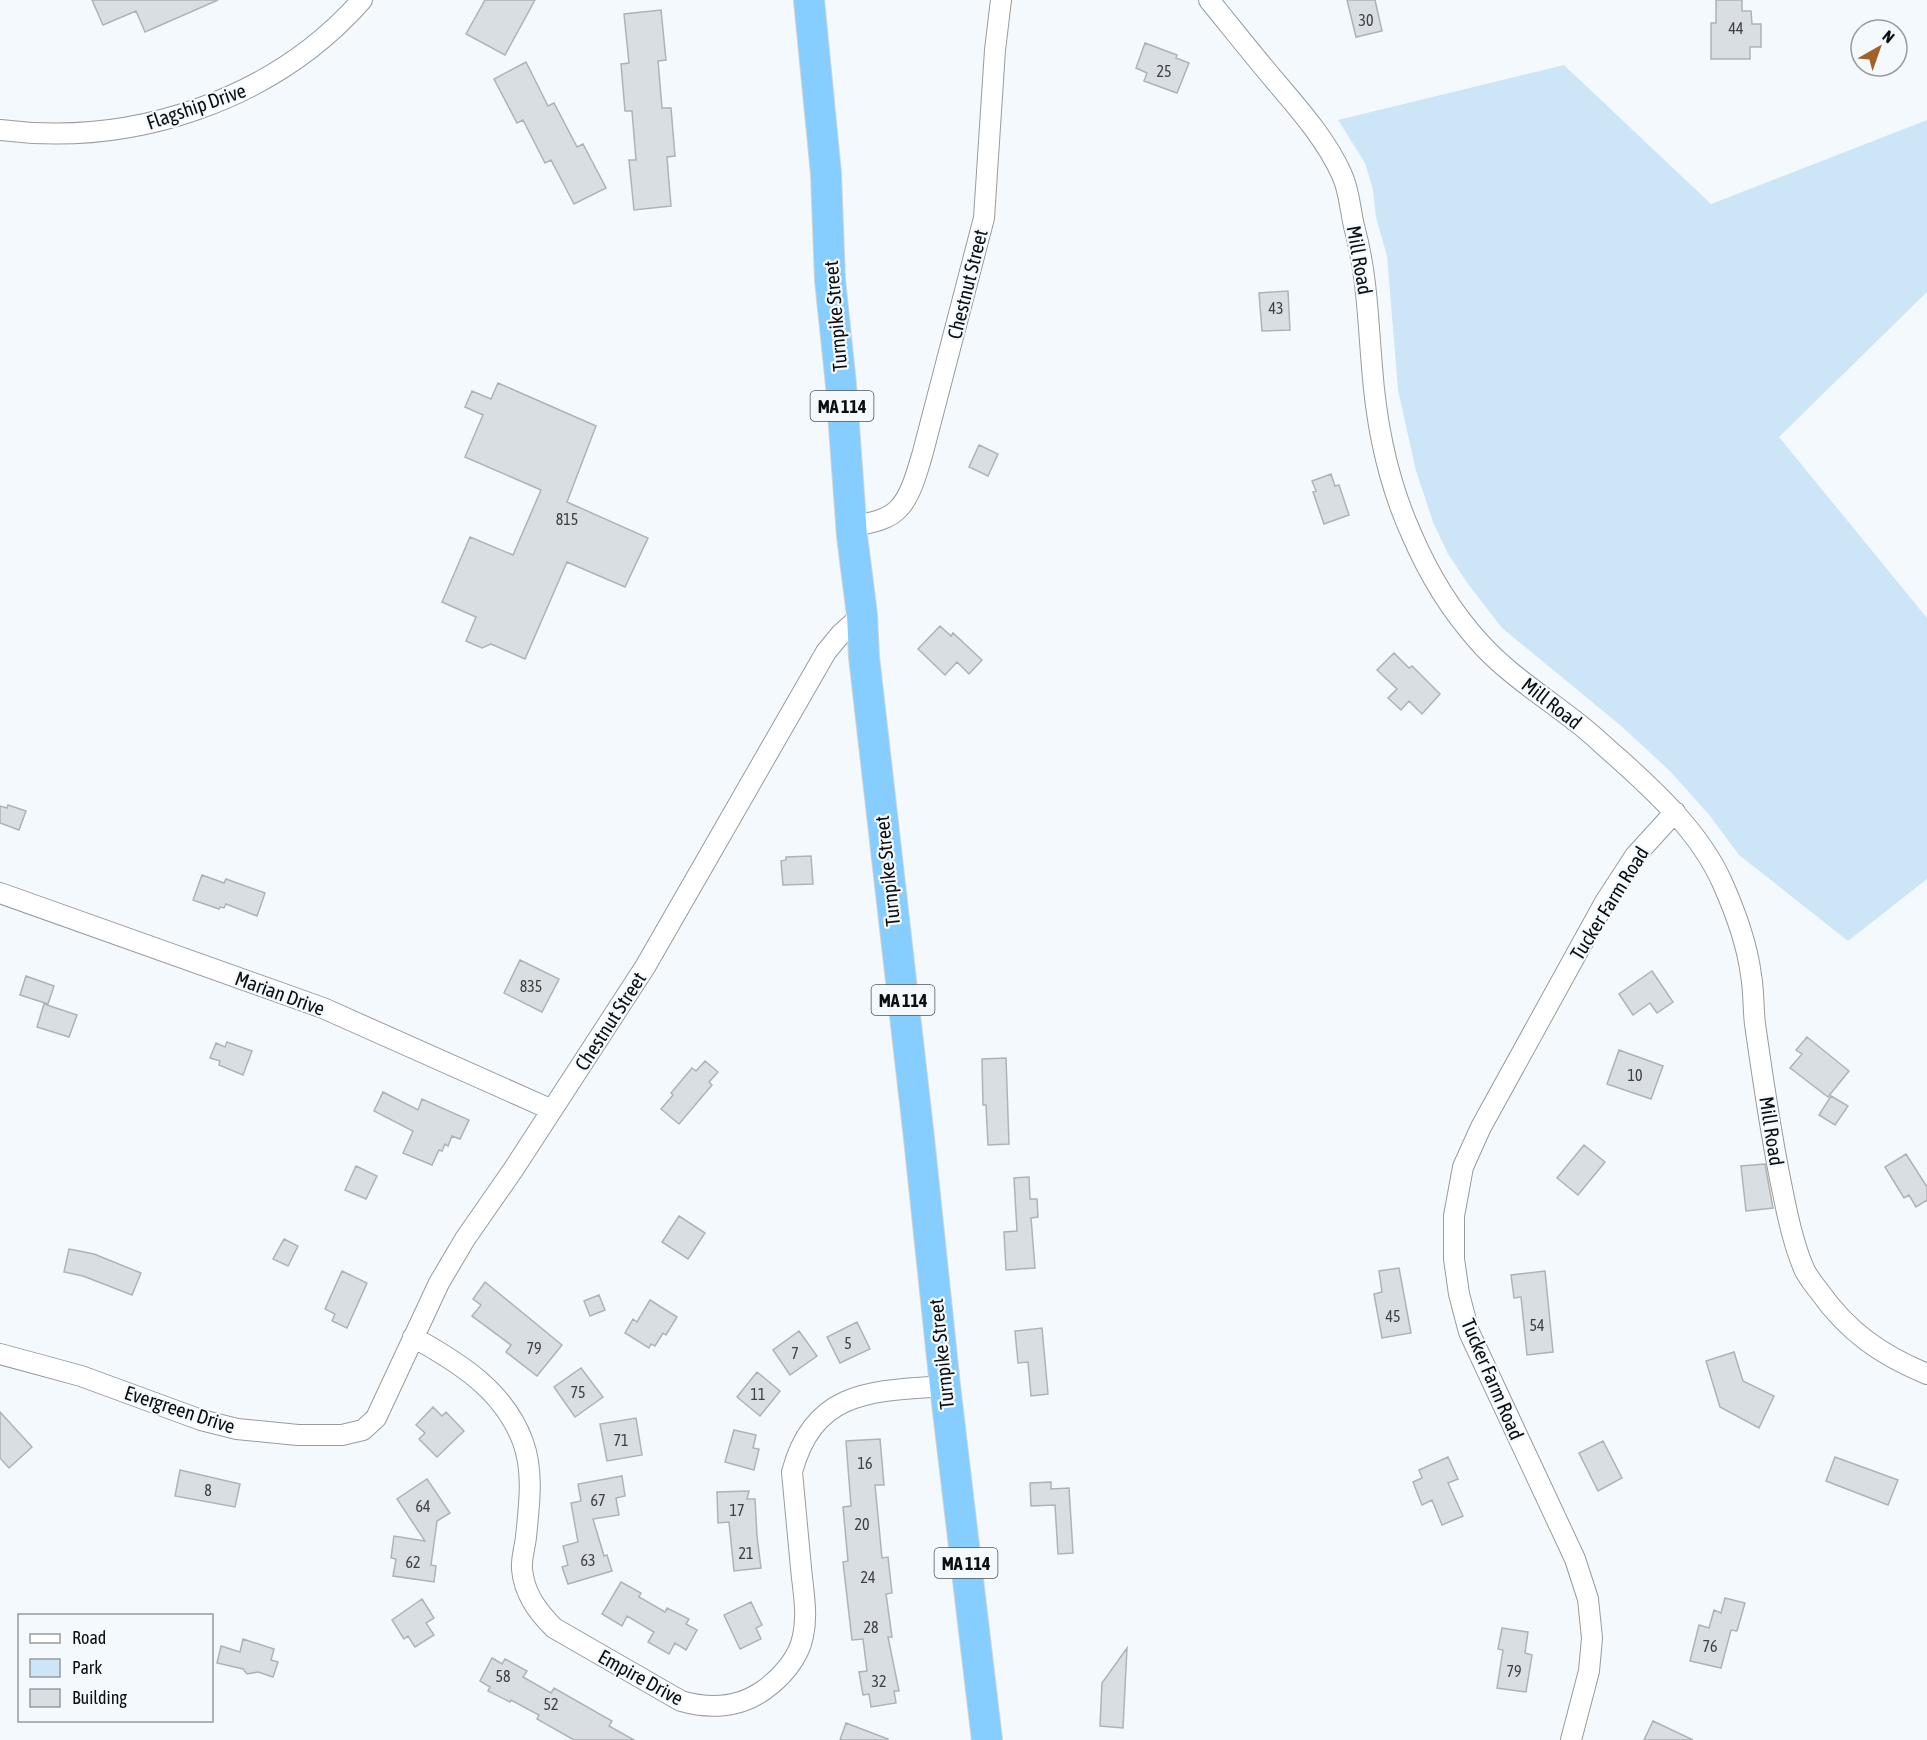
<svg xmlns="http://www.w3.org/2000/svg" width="1927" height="1740" font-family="'Asap Condensed',sans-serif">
<rect width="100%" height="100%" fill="#f3f9fd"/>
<path fill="#cce6f8" d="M 1564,65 L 1711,204 L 1927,120 L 1927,292 L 1779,437 L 1927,618 L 1927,879 L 1848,941 L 1739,855 L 1710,816 L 1670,771 L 1620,725 L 1502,628 L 1468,584 L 1448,554 L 1433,522 L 1416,471 L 1398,390 L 1387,256 L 1376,217 L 1373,190 L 1365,163 L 1338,120 Z"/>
<path fill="#d9dee3" stroke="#aeb3b7" stroke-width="1.5" d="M 92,0 L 218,0 L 145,32 L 136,11 L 103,25 Z
M 485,0 L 535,0 L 505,55 L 466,34 Z
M 1347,0 L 1375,0 L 1382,31 L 1356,37 Z
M 1716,0 L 1742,0 L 1742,11 L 1751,11 L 1752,24 L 1761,24 L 1761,47 L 1750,47 L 1750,59 L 1711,59 L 1711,23 L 1716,23 Z
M 661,10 L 666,60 L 658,61 L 662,108 L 671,108 L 675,156 L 667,157 L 671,206 L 634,210 L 629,160 L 636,160 L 632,111 L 625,111 L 621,64 L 629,63 L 624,14 Z
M 1145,43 L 1177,55 L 1176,58 L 1189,63 L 1177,93 L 1144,81 L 1147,73 L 1136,68 Z
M 526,62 L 548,106 L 554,103 L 577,147 L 583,144 L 606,188 L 574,204 L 551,160 L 545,163 L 523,120 L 517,123 L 494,79 Z
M 1288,291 L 1290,330 L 1262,331 L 1259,293 Z
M 498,383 L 596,426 L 567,502 L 648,538 L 625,587 L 567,562 L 525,659 L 491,644 L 482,648 L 466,641 L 476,617 L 442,602 L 470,537 L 513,555 L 541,490 L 465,457 L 483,415 L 465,407 L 472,391 L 491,399 Z
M 979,445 L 998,454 L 988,476 L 969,467 Z
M 1331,474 L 1335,486 L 1339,485 L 1349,515 L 1324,524 L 1313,492 L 1316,491 L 1312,481 Z
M 940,626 L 951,636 L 953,633 L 982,660 L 969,674 L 957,662 L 945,675 L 918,649 Z
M 1394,653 L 1409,668 L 1412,666 L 1440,694 L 1422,714 L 1409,701 L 1401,710 L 1388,698 L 1397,689 L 1377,670 Z
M 8,805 L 26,811 L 19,830 L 0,823 L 0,806 L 7,808 Z
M 811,856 L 813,884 L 783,885 L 781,861 L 786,860 L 786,857 Z
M 202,875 L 224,883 L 226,879 L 265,893 L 257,916 L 226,904 L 224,908 L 220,907 L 219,909 L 193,900 Z
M 520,960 L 559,979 L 542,1012 L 504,993 Z
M 1652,971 L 1673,1002 L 1657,1013 L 1650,1003 L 1633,1015 L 1619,994 Z
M 26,976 L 54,986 L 48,1004 L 20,995 Z
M 44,1004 L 77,1015 L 69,1037 L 37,1027 Z
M 1807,1037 L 1849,1071 L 1828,1097 L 1790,1068 L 1802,1054 L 1796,1050 Z
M 227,1042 L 252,1051 L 243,1075 L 219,1065 L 220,1061 L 210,1058 L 216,1043 L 225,1047 Z
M 1619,1050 L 1663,1066 L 1651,1099 L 1607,1084 Z
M 1006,1058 L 1009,1144 L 988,1145 L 986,1105 L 983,1105 L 982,1059 Z
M 705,1061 L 718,1072 L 709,1082 L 712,1085 L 679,1124 L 661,1109 L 673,1095 L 671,1093 L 692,1068 L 696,1071 Z
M 383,1092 L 418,1110 L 422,1099 L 469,1120 L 460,1139 L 452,1136 L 448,1146 L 445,1144 L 442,1151 L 439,1150 L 432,1165 L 403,1153 L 413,1131 L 374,1111 Z
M 1831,1096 L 1848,1106 L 1835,1125 L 1819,1115 Z
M 1584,1145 L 1605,1162 L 1578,1195 L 1557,1178 Z
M 1906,1154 L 1927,1187 L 1927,1200 L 1916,1207 L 1909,1195 L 1904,1198 L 1885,1167 Z
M 1765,1164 L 1773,1208 L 1746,1211 L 1741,1166 Z
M 356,1166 L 377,1176 L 366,1199 L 345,1190 Z
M 1029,1177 L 1030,1199 L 1037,1199 L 1038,1217 L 1031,1218 L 1035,1268 L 1006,1270 L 1004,1232 L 1017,1231 L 1014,1178 Z
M 679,1216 L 705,1233 L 688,1259 L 662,1242 Z
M 284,1239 L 298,1246 L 288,1266 L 273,1259 Z
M 69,1249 L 94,1254 L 141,1273 L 132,1295 L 83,1276 L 64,1272 Z
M 1399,1268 L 1411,1333 L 1382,1338 L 1374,1294 L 1382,1292 L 1379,1271 Z
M 342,1271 L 367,1283 L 347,1328 L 332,1321 L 335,1314 L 325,1309 Z
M 1545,1271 L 1553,1352 L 1527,1355 L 1521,1297 L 1514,1298 L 1511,1275 Z
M 485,1282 L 562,1345 L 537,1376 L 506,1352 L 511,1345 L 472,1316 L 481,1305 L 473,1299 Z
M 599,1295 L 605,1310 L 590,1316 L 584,1301 Z
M 650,1300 L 677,1317 L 666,1335 L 663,1333 L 655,1346 L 651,1344 L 649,1348 L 625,1333 L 633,1319 L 637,1322 Z
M 857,1322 L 870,1349 L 840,1363 L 827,1337 Z
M 1042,1328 L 1048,1394 L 1031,1396 L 1028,1362 L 1018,1363 L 1015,1331 Z
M 799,1331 L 817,1356 L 790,1375 L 773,1350 Z
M 1734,1352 L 1743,1381 L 1774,1396 L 1759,1428 L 1720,1407 L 1706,1361 Z
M 581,1368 L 603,1397 L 575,1417 L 554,1387 Z
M 757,1372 L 780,1391 L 760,1416 L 737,1397 Z
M 433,1407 L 442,1416 L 446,1412 L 464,1431 L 437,1457 L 419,1439 L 425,1433 L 416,1425 Z
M 0,1412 L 32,1447 L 9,1468 L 0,1458 Z
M 636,1418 L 642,1455 L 607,1461 L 600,1424 Z
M 734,1430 L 756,1435 L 753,1448 L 759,1449 L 754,1470 L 725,1462 Z
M 880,1439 L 884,1485 L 875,1485 L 882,1558 L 888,1557 L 892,1593 L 886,1594 L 892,1637 L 888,1637 L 899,1691 L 894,1691 L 896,1703 L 871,1707 L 869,1694 L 863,1695 L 859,1672 L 867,1671 L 863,1639 L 852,1640 L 843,1562 L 848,1561 L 843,1507 L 851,1506 L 846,1441 Z
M 1603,1441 L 1622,1478 L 1598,1491 L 1579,1453 Z
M 1448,1457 L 1458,1479 L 1448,1483 L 1463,1516 L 1442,1525 L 1432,1500 L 1422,1505 L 1413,1482 L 1422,1478 L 1419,1470 Z
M 1835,1457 L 1898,1480 L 1888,1505 L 1826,1481 Z
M 180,1470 L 240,1484 L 235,1507 L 175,1496 Z
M 622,1476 L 625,1496 L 616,1498 L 619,1515 L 593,1519 L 604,1556 L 607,1555 L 612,1571 L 568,1584 L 562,1567 L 568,1565 L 563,1546 L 578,1542 L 571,1503 L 581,1501 L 578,1484 Z
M 427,1479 L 450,1513 L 437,1521 L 431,1565 L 436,1566 L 434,1582 L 393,1576 L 396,1559 L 391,1558 L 394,1536 L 425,1541 L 397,1499 Z
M 1051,1482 L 1051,1489 L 1069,1488 L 1073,1553 L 1058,1554 L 1055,1505 L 1031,1506 L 1030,1483 Z
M 749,1491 L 747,1499 L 755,1499 L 757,1536 L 761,1568 L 734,1571 L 729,1522 L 718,1523 L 717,1492 Z
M 621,1582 L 641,1593 L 639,1597 L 665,1612 L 667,1608 L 689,1619 L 686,1624 L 697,1630 L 686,1650 L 675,1643 L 669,1654 L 648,1642 L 654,1632 L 627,1616 L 622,1626 L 602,1614 Z
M 1725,1598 L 1745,1603 L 1737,1631 L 1731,1630 L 1721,1668 L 1690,1661 L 1699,1625 L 1709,1628 L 1714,1610 L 1721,1613 Z
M 422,1599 L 434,1618 L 426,1623 L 434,1635 L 415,1647 L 408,1636 L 404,1639 L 392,1620 Z
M 751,1602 L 762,1625 L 756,1628 L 761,1639 L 740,1649 L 724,1615 Z
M 1502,1628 L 1528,1632 L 1525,1653 L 1532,1655 L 1526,1692 L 1497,1688 L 1503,1650 L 1498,1649 Z
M 243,1639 L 274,1649 L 271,1660 L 278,1662 L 273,1677 L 258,1672 L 247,1674 L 243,1669 L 217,1663 L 221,1646 L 240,1652 Z
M 1127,1648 L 1123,1728 L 1100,1726 L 1102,1683 Z
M 492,1658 L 502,1664 L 505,1659 L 527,1671 L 523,1677 L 551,1693 L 554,1688 L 612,1721 L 609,1726 L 634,1740 L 574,1740 L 537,1719 L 539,1715 L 511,1700 L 510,1702 L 488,1691 L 490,1687 L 480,1681 Z
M 1653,1721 L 1693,1740 L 1644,1740 Z
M 846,1723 L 888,1739 L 888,1740 L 840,1740 Z"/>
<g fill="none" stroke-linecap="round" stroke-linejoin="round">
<g stroke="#969ca0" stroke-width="22">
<path id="minor" d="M 1209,0 C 1231,27 1253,55 1276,82 C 1300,110 1327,141 1342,175 C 1350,192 1350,212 1355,230 C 1367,275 1368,320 1372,367 C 1376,422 1388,482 1411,533 C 1428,573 1451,611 1480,643 C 1507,673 1543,696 1575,721 C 1590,732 1604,746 1618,758 C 1657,793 1700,833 1722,882 C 1735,911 1747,943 1751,975 C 1754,991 1753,1008 1755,1024 C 1763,1080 1771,1137 1783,1193 C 1788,1219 1794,1247 1805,1271 C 1809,1278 1814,1285 1819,1291 C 1848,1332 1881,1355 1927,1374
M 0,130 C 132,147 273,101 362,0
M 851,527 C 867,523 888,521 899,508 C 911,496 918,469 923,452 L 984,218 L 995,50 L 1001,0
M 0,893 L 323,1008 L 552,1110
M 413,1337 C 458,1362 504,1390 523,1442 C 534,1472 529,1506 526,1537 C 525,1547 521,1559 522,1569 C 524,1593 537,1611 554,1628 L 681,1701 C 709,1709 739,1708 764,1690 C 781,1678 799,1658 803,1636 C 808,1614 803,1590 801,1568 C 798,1536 795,1504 792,1472 C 814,1389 873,1391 945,1386
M 0,1354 L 81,1376 L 201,1420 L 237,1429 L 298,1435 L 342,1435 L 363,1430 L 376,1418 L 439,1283 L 465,1239 L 513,1170 L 645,967 L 826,652 L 840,635 L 862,615
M 1571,1740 L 1589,1671 L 1592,1638 L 1588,1599 L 1575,1559 L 1469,1332 L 1459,1294 L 1454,1259 L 1454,1216 L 1463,1167 L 1481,1127 L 1605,902 L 1635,856 L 1675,812"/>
</g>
<g stroke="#d3d4d4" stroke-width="32">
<path id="highway" d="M 809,0 L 826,174 L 830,280 L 841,385 L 852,536 L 862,615 L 864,657 L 919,1138 L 945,1386 L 987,1740"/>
</g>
<use href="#minor" stroke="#fff" stroke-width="20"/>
<use href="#highway" stroke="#85ceff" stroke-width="30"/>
</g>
<g text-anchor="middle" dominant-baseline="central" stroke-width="4.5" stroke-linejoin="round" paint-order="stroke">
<g font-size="16" fill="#3f4245">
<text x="1366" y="20">30</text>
<text x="1736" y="28">44</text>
<text x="1164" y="71">25</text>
<text x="1276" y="308">43</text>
<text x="567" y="519">815</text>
<text x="531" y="986">835</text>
<text x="1635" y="1075">10</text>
<text x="1393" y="1316">45</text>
<text x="1537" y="1325">54</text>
<text x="848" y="1343">5</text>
<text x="534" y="1348">79</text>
<text x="795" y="1353">7</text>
<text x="578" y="1392">75</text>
<text x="758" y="1394">11</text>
<text x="621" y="1440">71</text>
<text x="865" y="1463">16</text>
<text x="208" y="1490">8</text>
<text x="598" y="1500">67</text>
<text x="423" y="1506">64</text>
<text x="737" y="1510">17</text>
<text x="862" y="1524">20</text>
<text x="746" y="1553">21</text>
<text x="588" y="1560">63</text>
<text x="413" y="1562">62</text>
<text x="868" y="1577">24</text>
<text x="871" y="1627">28</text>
<text x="1710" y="1646">76</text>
<text x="1514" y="1671">79</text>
<text x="503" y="1676">58</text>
<text x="879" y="1681">32</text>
<text x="551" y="1704">52</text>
</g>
<g fill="#f3f9fd" stroke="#515457" stroke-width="1.5">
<rect x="810.5" y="391" width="63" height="30" rx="4.5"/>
<rect x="871.5" y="985" width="63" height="30" rx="4.5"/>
<rect x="934.5" y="1548" width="63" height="30" rx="4.5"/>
</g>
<g font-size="18" font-weight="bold" fill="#0c0e10">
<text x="842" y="406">MA 114</text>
<text x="903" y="1000">MA 114</text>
<text x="966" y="1563">MA 114</text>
</g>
<g font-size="20" fill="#0c0e10" stroke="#f3f9fd">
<text transform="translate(196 106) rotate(-19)">Flagship Drive</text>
<text transform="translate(1360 260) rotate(80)">Mill Road</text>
<text transform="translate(967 284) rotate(-76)">Chestnut Street</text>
<text transform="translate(835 316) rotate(-95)">Turnpike Street</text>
<text transform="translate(1552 703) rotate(38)">Mill Road</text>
<text transform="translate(887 871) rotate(-96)">Turnpike Street</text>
<text transform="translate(1609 903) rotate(-58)">Tucker Farm Road</text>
<text transform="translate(280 993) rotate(20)">Marian Drive</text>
<text transform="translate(610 1021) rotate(-57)">Chestnut Street</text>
<text transform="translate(1772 1131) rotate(81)">Mill Road</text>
<text transform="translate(941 1354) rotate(-96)">Turnpike Street</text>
<text transform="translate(1493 1379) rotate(67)">Tucker Farm Road</text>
<text transform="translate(180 1409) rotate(18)">Evergreen Drive</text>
<text transform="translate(641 1677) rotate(29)">Empire Drive</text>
</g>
</g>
<rect x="18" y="1614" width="195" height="108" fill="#f3f9fd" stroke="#979b9e" stroke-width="1.5"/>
<rect x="30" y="1634" width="30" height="9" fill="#ffffff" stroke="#979b9e" stroke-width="1.5"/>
<text x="72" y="1644" font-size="18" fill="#0c0e10">Road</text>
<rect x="30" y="1659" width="30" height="18" fill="#cce6f8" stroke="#979b9e" stroke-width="1.5"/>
<text x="72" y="1674" font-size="18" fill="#0c0e10">Park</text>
<rect x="30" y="1689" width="30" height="18" fill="#d9dee3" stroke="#979b9e" stroke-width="1.5"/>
<text x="72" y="1704" font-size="18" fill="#0c0e10">Building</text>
<g transform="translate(1879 48) rotate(40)"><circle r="28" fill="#f3f9fd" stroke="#979b9e" stroke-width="1.5"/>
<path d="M0-4.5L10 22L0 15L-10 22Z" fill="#a16129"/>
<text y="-9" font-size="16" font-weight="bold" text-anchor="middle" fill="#0c0e10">N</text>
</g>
</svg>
